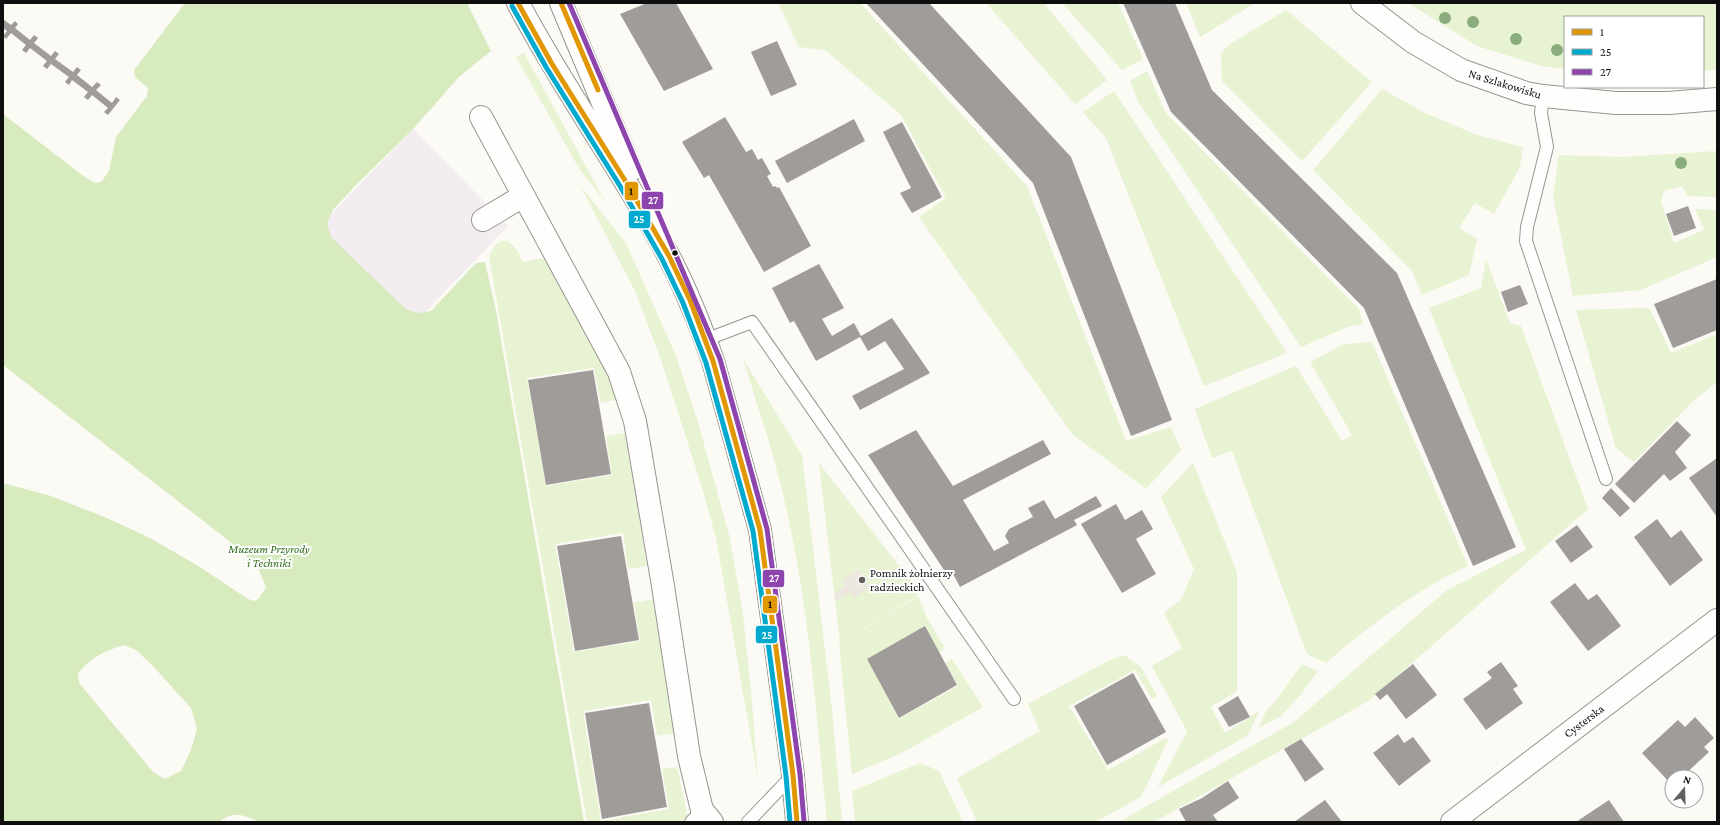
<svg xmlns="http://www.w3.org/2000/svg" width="1720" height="825" font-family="'Crimson Pro',serif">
<rect width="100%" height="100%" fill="#fcfaf4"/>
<path fill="#f3edf1" d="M 413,129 L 508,226 L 413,325 L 317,229 Z"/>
<path fill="#e7f3d2" d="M 778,3 L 860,3 L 1027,186 L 1126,441 L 1171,427 L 1181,450 L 1146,489 L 1072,434 L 919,217 L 946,198 L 901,115 L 825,50 L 799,47 Z
M 986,3 L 1044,3 L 1107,80 L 1075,104 Z
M 1062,3 L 1118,3 L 1143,59 L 1122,70 Z
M 1186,3 L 1255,3 L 1200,37 Z
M 1408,3 L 1717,3 L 1717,70 L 1703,71 L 1703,17 L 1565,17 L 1565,69 L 1541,66 L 1477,46 Z
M 1286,10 L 1372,82 L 1302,161 L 1222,81 L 1221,53 L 1230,44 Z
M 524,53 L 605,201 L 580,170 L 516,57 Z
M 1147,71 L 1166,113 L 1359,309 L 1363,324 L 1350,326 L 1301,347 L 1139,103 L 1130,81 Z
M 1382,89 L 1425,113 L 1477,135 L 1523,147 L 1520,167 L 1494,214 L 1475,203 L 1459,228 L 1477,239 L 1469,275 L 1422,295 L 1412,271 L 1313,170 Z
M 1114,91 L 1287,353 L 1204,386 L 1106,138 L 1083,112 Z
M 1717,151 L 1717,197 L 1687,196 L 1682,186 L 1664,191 L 1661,202 L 1674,243 L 1704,230 L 1695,209 L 1717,210 L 1717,257 L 1640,290 L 1573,296 L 1553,196 L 1559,155 L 1622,157 Z
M 580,185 L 626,243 L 676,356 L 698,422 L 730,539 L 743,615 L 751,691 L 758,778 L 716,538 L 700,481 L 660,357 L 635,291 Z
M 501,241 L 508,241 L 517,250 L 523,262 L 566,254 L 619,399 L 601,403 L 594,368 L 527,378 L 546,486 L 612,475 L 606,436 L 626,433 L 647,566 L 628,569 L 623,533 L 555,544 L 574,652 L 640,641 L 634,603 L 653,599 L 674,733 L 657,736 L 651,700 L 583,711 L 601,821 L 669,809 L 662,769 L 677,767 L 689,822 L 587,822 L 489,256 L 495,245 Z
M 1486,259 L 1510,323 L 1521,326 L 1588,509 L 1370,700 L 1154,822 L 1119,822 L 1294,722 L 1447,590 L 1526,550 L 1429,308 L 1481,288 Z
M 1642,308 L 1650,309 L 1671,353 L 1717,334 L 1717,382 L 1692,402 L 1634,462 L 1616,448 L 1576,310 Z
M 1372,342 L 1468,566 C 1416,590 1370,625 1326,663 L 1307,654 L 1232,451 L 1212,458 L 1195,409 L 1296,366 L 1342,441 L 1352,435 L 1310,362 L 1344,344 Z
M 743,359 L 802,455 L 832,710 L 842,822 L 827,822 C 817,725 811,627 791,531 C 780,473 761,416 743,359 Z
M 819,463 L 914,585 L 918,595 L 840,643 Z
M 1193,463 L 1237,572 L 1237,691 L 1211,707 L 1225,733 L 1259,711 L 1248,735 L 1158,787 L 1187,731 L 1152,666 L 1182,648 L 1164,613 L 1181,600 L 1194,569 L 1161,497 Z
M 918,596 L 927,618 L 945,648 L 939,653 L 869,659 L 899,719 L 958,686 L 945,663 L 952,659 L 983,707 L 900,754 L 852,774 L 839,644 Z
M 1124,655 L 1141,667 L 1157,696 L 1152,699 L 1135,670 L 1069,706 L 1108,770 L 1166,738 L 1168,740 L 1141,797 L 1095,822 L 977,822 L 957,778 L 1040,731 L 1028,704 L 1110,660 Z
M 1302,664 L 1318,671 L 1302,693 L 1281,716 L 1259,728 L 1267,709 L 1275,702 Z
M 920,763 L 939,771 L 963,822 L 855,822 L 852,791 Z"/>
<path fill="#d8ebbf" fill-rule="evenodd" d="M 185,3 L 467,3 L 491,51 L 459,77 L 414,128 L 355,186 L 333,210 L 327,224 L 331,237 L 406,309 L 417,313 L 431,311 L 476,263 L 485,262 L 496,311 L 584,822 L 259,822 C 243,815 234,810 219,822 L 3,822 L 3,483 L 51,496 L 107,518 L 148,537 L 200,567 L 248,599 L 254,601 L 259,598 L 266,587 L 257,565 L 224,537 L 3,365 L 3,114 L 86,178 L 95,183 L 101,182 L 109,171 L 116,137 L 147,96 L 148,88 L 135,77 L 134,70 ZM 124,645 L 136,650 L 152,665 L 191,708 L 197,729 L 191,750 L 181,771 L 165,779 L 153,772 L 79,683 L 78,673 C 90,658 106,650 124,645 Z"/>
<path fill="#ede8df" d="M 859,569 L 870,587 L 854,598 L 850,592 L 835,601 L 834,594 L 845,586 L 842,580 Z"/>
<path fill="#9f9c99" d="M 647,3 L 676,3 L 713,69 L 664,91 L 620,14 Z
M 866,3 L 929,3 L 1071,157 L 1172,420 L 1131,436 L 1033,183 Z
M 1123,3 L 1175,3 L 1212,90 L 1397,273 L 1516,547 L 1473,566 L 1364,308 L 1171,112 Z
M 3,19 L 11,25 L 15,21 L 18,24 L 15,28 L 30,40 L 34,35 L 38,38 L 34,43 L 51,56 L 55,51 L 59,54 L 55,59 L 73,72 L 77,67 L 81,70 L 77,75 L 92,87 L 97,82 L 101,85 L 96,90 L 112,103 L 116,97 L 120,100 L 108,115 L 104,112 L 108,108 L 92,95 L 88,100 L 84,97 L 88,92 L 72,80 L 69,85 L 65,82 L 69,77 L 51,64 L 47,69 L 43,66 L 47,61 L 30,48 L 26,53 L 22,50 L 26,45 L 11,33 L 6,39 L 3,36 L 7,31 L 3,28 Z
M 777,41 L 797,85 L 771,96 L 751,52 Z
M 725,117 L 746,152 L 752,149 L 758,160 L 762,158 L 771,174 L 767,176 L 773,187 L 775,186 L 777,188 L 779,187 L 811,246 L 764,272 L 709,175 L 704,178 L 682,142 Z
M 854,119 L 865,141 L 787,183 L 775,161 Z
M 902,122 L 942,197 L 912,213 L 900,193 L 911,188 L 883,132 Z
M 1688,206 L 1696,228 L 1674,236 L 1666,214 Z
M 819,264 L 844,308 L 822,319 L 832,336 L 854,323 L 861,336 L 892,318 L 930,373 L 860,410 L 852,396 L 904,369 L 885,341 L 868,351 L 860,337 L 816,361 L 794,321 L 790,323 L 772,288 Z
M 1717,279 L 1717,330 L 1673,348 L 1654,304 Z
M 1520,285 L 1528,304 L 1508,312 L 1501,292 Z
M 593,370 L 611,474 L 546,485 L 528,380 Z
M 1677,421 L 1691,435 L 1675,452 L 1687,468 L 1670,481 L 1664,474 L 1634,503 L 1615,484 Z
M 916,430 L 953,486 L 1043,440 L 1051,454 L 963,500 L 994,551 L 1009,543 L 1005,536 L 1009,529 L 1033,517 L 1028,508 L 1044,500 L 1055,519 L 1096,496 L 1102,506 L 1074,520 L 1077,525 L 960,587 L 953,574 L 948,576 L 868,455 Z
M 1717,458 L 1717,517 L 1689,478 Z
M 1611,488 L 1630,508 L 1620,517 L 1602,498 Z
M 1116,504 L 1125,520 L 1142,510 L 1153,529 L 1136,539 L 1156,574 L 1122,593 L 1081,524 Z
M 1657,519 L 1671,538 L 1681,530 L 1703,560 L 1670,586 L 1634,537 Z
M 1577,525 L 1593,547 L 1571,563 L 1555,541 Z
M 621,536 L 639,640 L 575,651 L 557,546 Z
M 1575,583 L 1588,600 L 1597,594 L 1621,626 L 1588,651 L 1550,602 Z
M 925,626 L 957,685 L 899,718 L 867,659 Z
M 1501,662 L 1518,686 L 1513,689 L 1523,703 L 1486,730 L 1463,699 L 1492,678 L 1487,672 Z
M 1413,664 L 1437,695 L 1406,719 L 1387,694 L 1380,700 L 1375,694 Z
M 1133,673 L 1166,732 L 1107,765 L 1074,706 Z
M 1238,696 L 1250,717 L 1229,727 L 1218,708 Z
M 649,703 L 667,807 L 602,819 L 585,713 Z
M 1695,717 L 1714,738 L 1704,747 L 1709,752 L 1682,777 L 1672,777 L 1672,785 L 1642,753 L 1678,720 L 1685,727 Z
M 1398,734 L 1404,743 L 1413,737 L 1431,761 L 1399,786 L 1373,753 Z
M 1301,739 L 1324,769 L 1305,782 L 1284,749 Z
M 1228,781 L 1239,798 L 1213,815 L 1218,822 L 1186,822 L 1179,809 L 1202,798 Z
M 1325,800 L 1342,822 L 1294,822 Z
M 1609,800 L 1624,822 L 1576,822 Z"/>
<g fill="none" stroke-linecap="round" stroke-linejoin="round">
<g stroke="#969592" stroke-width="14">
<path id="service" d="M 1543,96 L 1541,113 L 1547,147 L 1527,227 L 1526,241 L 1606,479
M 705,340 L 752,322 L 1014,699
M 691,822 L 702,810
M 748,822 L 793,775"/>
</g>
<g stroke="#969592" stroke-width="24">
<path id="minor" d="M 481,117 L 619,372 L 635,421 L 663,586 L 689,756 L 702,810 L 712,822
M 483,220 L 523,196
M 1452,822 L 1717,620"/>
</g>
<g stroke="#969592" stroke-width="24">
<path id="tertiary" d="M 518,3 C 561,85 616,161 661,242 C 682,279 699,321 713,361 L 760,530 L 793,775 L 797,822
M 561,3 L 631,170
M 1362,3 L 1413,42 L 1461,70 L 1526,93 L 1543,96 L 1616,103 L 1669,103 L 1717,99"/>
</g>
<use href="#service" stroke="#fffefd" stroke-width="12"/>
<use href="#minor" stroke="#fffefd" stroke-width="22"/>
<use href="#tertiary" stroke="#fffefd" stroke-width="22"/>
<g stroke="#fff" stroke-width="8">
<path id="bus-1" d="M 518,3 L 552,64 L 626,182 L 669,256 L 690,300 L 713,361 L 760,530 L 793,775 L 797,822
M 561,3 L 598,90"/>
</g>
<g stroke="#fff" stroke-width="8">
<path id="bus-2" d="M 512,6 L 546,67 L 620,186 L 662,259 L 683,303 L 706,363 L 753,531 L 786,776 L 790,822"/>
</g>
<g stroke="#fff" stroke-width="8">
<path id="bus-3" d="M 569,3 L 720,359 L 767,529 L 800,774 L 804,821"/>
</g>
<use href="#bus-1" stroke="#e09702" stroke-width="5"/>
<use href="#bus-2" stroke="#00a9ce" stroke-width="5"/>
<use href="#bus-3" stroke="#8e44ad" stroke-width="5"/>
</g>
<g fill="#8bac7c">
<circle cx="1445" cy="18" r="6"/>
<circle cx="1473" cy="22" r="6"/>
<circle cx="1516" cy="39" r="6"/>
<circle cx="1557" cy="50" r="6"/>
<circle cx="1681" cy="163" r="6"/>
</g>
<circle fill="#0f0f0f" stroke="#fff" stroke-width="1.5" cx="675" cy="253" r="3.5"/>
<circle fill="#62615f" stroke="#fff" stroke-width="1.5" cx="862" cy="580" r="4"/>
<g text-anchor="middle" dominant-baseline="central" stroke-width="4" stroke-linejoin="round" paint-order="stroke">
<g font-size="12" fill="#0f0f0f" stroke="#fff">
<text transform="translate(1505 84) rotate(17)">Na Szlakowisku</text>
<text transform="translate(1584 721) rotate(-37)">Cysterska</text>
</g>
<g font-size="12" font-style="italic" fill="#2f6c19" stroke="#fff">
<text x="269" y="549">Muzeum Przyrody<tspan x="269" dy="14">i Techniki</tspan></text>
</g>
<g font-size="12" fill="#0f0f0f" stroke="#fff" text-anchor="start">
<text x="870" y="573">Pomnik żołnierzy<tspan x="870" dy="14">radzieckich</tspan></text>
</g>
</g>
<g stroke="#fff" stroke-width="1.5">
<rect x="624" y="181" width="15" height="20" rx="4" fill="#e09702"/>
<rect x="641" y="191" width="23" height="19" rx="4" fill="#8e44ad"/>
<rect x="628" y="210" width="23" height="19" rx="4" fill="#00a9ce"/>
<rect x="762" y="569" width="23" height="19" rx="4" fill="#8e44ad"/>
<rect x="762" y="595" width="16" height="19" rx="4" fill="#e09702"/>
<rect x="755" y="625" width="23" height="19" rx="4" fill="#00a9ce"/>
</g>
<g font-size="11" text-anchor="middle" font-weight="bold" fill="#fff">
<text x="653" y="204">27</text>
<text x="639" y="223">25</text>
<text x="774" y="582">27</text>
<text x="767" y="639">25</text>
</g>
<g font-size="11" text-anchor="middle" font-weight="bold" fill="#111">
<text x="631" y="195">1</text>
<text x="770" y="608">1</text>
</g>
<rect width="1720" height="825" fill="none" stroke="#0f0f0f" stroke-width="8"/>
<rect x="1564" y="16" width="140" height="72" fill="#ffffff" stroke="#9f9f9f"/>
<rect x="1572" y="29" width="20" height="6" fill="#e09702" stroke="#9f9f9f"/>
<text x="1600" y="36" font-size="12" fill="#0f0f0f">1</text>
<rect x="1572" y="49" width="20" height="6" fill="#00a9ce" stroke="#9f9f9f"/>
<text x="1600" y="56" font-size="12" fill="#0f0f0f">25</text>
<rect x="1572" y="69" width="20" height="6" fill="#8e44ad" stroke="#9f9f9f"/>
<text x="1600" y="76" font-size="12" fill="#0f0f0f">27</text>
<g transform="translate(1684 789) rotate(19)"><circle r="19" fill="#ffffff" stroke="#9f9f9f"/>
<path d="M0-3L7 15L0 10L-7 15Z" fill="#62615f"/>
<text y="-6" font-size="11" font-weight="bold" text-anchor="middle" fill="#0f0f0f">N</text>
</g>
</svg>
